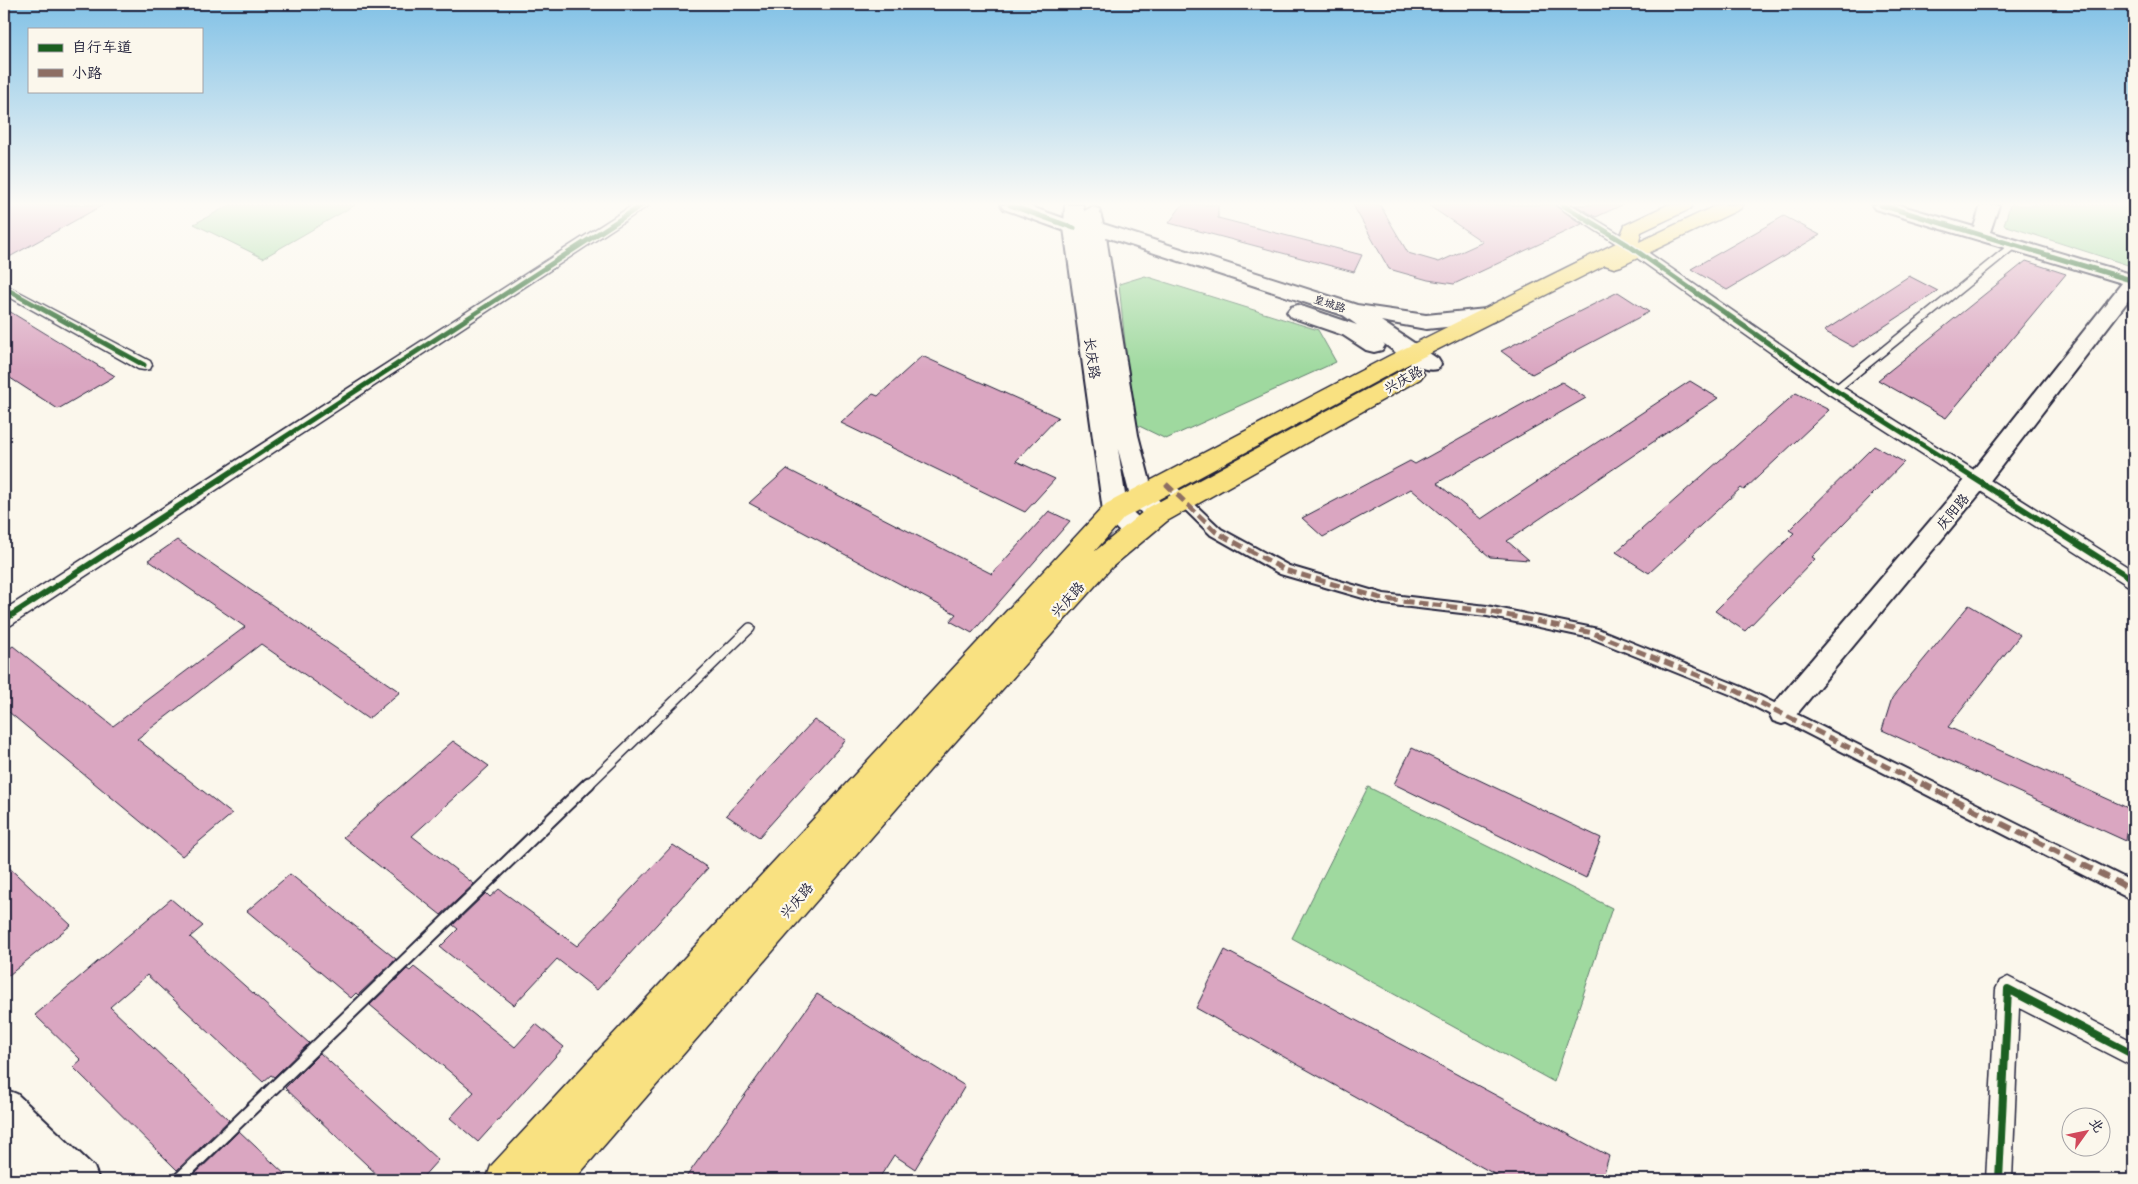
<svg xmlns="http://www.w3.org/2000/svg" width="2138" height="1184" font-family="'Playpen Sans','LXGW WenKai TC',sans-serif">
<rect width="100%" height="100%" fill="#fbf7ec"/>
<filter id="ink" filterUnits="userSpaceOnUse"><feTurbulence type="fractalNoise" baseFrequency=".02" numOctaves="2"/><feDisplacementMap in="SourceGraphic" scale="10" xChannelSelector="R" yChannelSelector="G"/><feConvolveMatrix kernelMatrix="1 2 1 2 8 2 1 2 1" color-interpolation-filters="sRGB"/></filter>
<g filter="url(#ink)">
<path fill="#9fd99f" stroke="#607e6d" d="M 230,205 L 355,205 L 263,258 L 194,224 Z
M 2010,205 L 2134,205 L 2134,267 L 2004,225 Z
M 1145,276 L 1318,330 L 1336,362 L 1166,439 L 1133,423 L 1119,284 Z
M 1368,787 L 1612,908 L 1554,1082 L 1292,938 Z"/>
<path fill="#daa6c1" stroke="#22223b" d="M 4,205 L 103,205 L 4,260 Z
M 1182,205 L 1218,205 L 1218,218 L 1362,255 L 1354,272 L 1169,223 Z
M 1353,205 L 1380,205 L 1408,253 L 1439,262 L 1483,242 L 1428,205 L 1554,205 L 1582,224 L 1454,284 L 1428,280 L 1389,269 Z
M 1575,205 L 1622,205 L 1596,217 Z
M 1784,216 L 1820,235 L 1727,290 L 1691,269 Z
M 2026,261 L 2066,274 L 1946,418 L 1878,380 Z
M 1909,276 L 1938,291 L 1853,347 L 1824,331 Z
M 1618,292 L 1649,312 L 1532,374 L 1501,351 Z
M 4,308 L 115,376 L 58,409 L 4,374 Z
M 922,356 L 1058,417 L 1016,461 L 1055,479 L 1025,512 L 841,423 L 873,394 L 878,396 Z
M 1690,381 L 1718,398 L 1507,541 L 1529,560 L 1490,557 L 1411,489 L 1323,537 L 1302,518 L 1410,461 L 1415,464 L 1562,382 L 1586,398 L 1437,483 L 1481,519 Z
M 1796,393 L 1829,410 L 1744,490 L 1741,488 L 1649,573 L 1616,552 Z
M 1874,446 L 1904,462 L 1812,557 L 1815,559 L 1745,631 L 1715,611 L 1794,533 L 1789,530 Z
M 787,469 L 992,574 L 1049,511 L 1070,521 L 972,633 L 950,621 L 956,614 L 749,503 Z
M 177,540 L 400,692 L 368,719 L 261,644 L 137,739 L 232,814 L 182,856 L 4,708 L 4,652 L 13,646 L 113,726 L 245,627 L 148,560 Z
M 1969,605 L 2020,635 L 1948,727 L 2130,809 L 2126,841 L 1882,730 L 1892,698 Z
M 814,720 L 846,740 L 759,837 L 726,815 Z
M 453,741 L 489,766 L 412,836 L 474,884 L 441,915 L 343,837 Z
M 1412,748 L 1601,838 L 1586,878 L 1394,784 Z
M 673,845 L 708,868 L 597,990 L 557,959 L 514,1005 L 440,947 L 458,929 L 453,925 L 486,893 L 490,897 L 499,889 L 577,946 Z
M 4,863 L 71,925 L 4,979 Z
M 290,874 L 396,959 L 358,995 L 356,993 L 351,998 L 247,911 Z
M 171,899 L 203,926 L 190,937 L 309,1043 L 274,1077 L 271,1075 L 263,1082 L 147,975 L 110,1007 L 229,1120 L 177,1170 L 73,1067 L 81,1060 L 35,1015 Z
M 1225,950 L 1609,1156 L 1602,1180 L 1505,1180 L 1196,1008 Z
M 414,967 L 515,1047 L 536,1024 L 564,1047 L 478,1142 L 450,1118 L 474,1092 L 370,1005 L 407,969 L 410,971 Z
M 817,994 L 965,1086 L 915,1169 L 894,1155 L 878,1180 L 684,1180 Z
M 320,1053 L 438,1160 L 420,1180 L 383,1180 L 285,1088 Z
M 239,1131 L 291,1180 L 189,1180 Z"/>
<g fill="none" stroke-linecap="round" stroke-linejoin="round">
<g stroke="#22223b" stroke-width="10">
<path id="service-far2" d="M 1835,390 L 2015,244"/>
</g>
<g stroke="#22223b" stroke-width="12">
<path id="service-far1" d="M 588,785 L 750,628"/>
</g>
<g stroke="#22223b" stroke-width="15">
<path id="service" d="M 178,1180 L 589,783"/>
</g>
<g stroke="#22223b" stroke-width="4">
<path id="pedestrian" d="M 1166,479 L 1170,481 L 1221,529 L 1289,566 L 1384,594 L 1487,606 L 1598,629 L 1742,687 L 2127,879 L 2134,884 L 2134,901 L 1732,695 L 1591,638 L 1487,616 L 1384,604 L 1280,574 L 1211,535 L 1162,487 L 1160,484 L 1162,481 Z"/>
</g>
<g stroke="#22223b" stroke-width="3">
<path id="minor" d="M 633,205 L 649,205 L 11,625 L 4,627 L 4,610 Z
M 1556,205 L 1572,205 L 1633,242 L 1841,386 L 2134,571 L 2134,587 L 2127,585 L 1829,394 L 1623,248 Z
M 4,284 L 150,361 L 152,365 L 150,369 L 144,370 L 138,369 L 4,294 Z
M 2008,977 L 2134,1042 L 2134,1067 L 2019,1008 L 2012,1180 L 1986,1180 L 1996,989 L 2000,981 Z"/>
</g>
<g stroke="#22223b" stroke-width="4">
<path id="tertiary" d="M 1001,205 L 1026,205 L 1080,224 L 1083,228 L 1080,232 L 1074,233 L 1068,232 L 1004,209 Z
M 1872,205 L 1899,205 L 1974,227 L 1981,205 L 1999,205 L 1990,232 L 2134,275 L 2134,293 L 1986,486 L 1791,721 L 1782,724 L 1773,721 L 1769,713 L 1773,705 L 1970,474 L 2122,283 L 1875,209 Z"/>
</g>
<g stroke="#22223b" stroke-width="4">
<path id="secondary" d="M 1065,205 L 1083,205 L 1084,211 L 1092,207 L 1099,209 L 1103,224 L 1357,305 L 1426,315 L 1486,309 L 1494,311 L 1497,316 L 1494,321 L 1486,323 L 1426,329 L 1381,321 L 1438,359 L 1441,364 L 1438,369 C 1419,374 1398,353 1383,343 L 1385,345 L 1382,350 L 1374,352 L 1366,350 L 1343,335 L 1291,317 L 1287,312 L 1291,307 L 1298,305 L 1357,325 L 1343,315 L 1106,237 L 1138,435 L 1153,493 L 1170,514 L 1167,520 C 1149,526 1138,511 1130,496 L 1118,449 L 1127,507 L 1146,524 L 1150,531 L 1146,538 C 1143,538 1141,540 1138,540 C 1125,541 1108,521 1103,511 L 1064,228 Z
M 4,1089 L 17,1094 L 94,1167 L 99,1180 L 10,1180 L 4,1174 Z"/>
</g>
<g stroke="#22223b" stroke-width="3">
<path id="primary" d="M 1667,205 L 1693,205 L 1690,209 L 1641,232 L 1639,242 L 1717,205 L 1743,205 L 1740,209 L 1621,266 L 1614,268 L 1605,265 L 1405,366 L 1124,518 L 1094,552 L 1149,507 L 1404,369 L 1412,366 L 1420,369 L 1424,374 L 1420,379 L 1167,521 L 1112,567 L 930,770 L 574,1180 L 486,1180 L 491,1166 L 1106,504 L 1389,356 L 1618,242 L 1625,225 Z"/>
</g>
<use href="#service-far2" stroke="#fbf7ec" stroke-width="7"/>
<use href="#service-far1" stroke="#fbf7ec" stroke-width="9"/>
<use href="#service" stroke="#fbf7ec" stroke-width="11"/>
<use href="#pedestrian" fill="#fbf7ec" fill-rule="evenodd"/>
<use href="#minor" fill="#fbf7ec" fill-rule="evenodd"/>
<use href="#tertiary" fill="#fbf7ec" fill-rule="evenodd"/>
<use href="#secondary" fill="#fbf7ec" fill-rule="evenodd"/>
<use href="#primary" fill="#f9e181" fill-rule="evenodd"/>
<path stroke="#8d6e63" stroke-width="5" stroke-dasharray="10 5" stroke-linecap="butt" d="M 1166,484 L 1216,532 L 1285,570 L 1384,599 L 1487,611 L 1593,633 L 1737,691 L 1923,785"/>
<path stroke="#8d6e63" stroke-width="6" stroke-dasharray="12 6" stroke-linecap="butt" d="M 1921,783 L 2121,884 L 2134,893"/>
<g stroke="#fbf7ec" stroke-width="8">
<path id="cycleway-far2" d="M 1010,205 L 1074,228
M 1563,205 L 1628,245 L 1835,390 L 1951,463
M 1881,205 L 2134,281
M 4,288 L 144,365
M 245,463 L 642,205"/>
</g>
<g stroke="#fbf7ec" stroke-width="9">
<path id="cycleway-far1" d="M 1949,462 L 2134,580
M 4,620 L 247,462"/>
</g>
<g stroke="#fbf7ec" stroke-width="11">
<path id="cycleway" d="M 1999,1180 L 2008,989 L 2134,1055"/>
</g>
<use href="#cycleway-far2" stroke="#1b5e20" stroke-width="5"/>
<use href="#cycleway-far1" stroke="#1b5e20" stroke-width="6"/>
<use href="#cycleway" stroke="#1b5e20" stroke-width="8"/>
</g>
</g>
<linearGradient id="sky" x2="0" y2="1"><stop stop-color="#81c1e6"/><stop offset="0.55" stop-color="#fdfbf6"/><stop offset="1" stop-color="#fdfbf6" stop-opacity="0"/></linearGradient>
<rect width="2138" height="371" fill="url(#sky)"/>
<g text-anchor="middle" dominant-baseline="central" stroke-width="4.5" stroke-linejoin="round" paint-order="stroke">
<g font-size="11" fill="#22223b" stroke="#fbf7ec">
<text transform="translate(1330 303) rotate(18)">皇城路</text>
</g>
<g font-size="14" fill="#22223b" stroke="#fbf7ec">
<text transform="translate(1093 358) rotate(82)">长庆路</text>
<text transform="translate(1403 379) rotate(-29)">兴庆路</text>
<text transform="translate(1952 511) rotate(-50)">庆阳路</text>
<text transform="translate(1067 599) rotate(-48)">兴庆路</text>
<text transform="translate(796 900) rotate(-49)">兴庆路</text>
</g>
</g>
<rect width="2138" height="1184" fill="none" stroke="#fbf7ec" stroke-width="20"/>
<rect x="10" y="10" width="2118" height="1164" fill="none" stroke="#22223b" stroke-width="2" filter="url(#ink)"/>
<rect x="28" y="28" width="175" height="65" fill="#fbf7ec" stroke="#a4a2a5"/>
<rect x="38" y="44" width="25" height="8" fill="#1b5e20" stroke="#a4a2a5"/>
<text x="72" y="52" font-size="15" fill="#22223b">自行车道</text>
<rect x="38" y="69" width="25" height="8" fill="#8d6e63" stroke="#a4a2a5"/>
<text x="72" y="78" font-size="15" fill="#22223b">小路</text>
<g transform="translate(2086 1132) rotate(57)"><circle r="24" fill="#fbf7ec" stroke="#a4a2a5"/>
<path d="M0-4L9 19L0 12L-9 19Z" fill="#d1495b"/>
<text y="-8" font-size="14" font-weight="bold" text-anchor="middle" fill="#22223b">北</text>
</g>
</svg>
